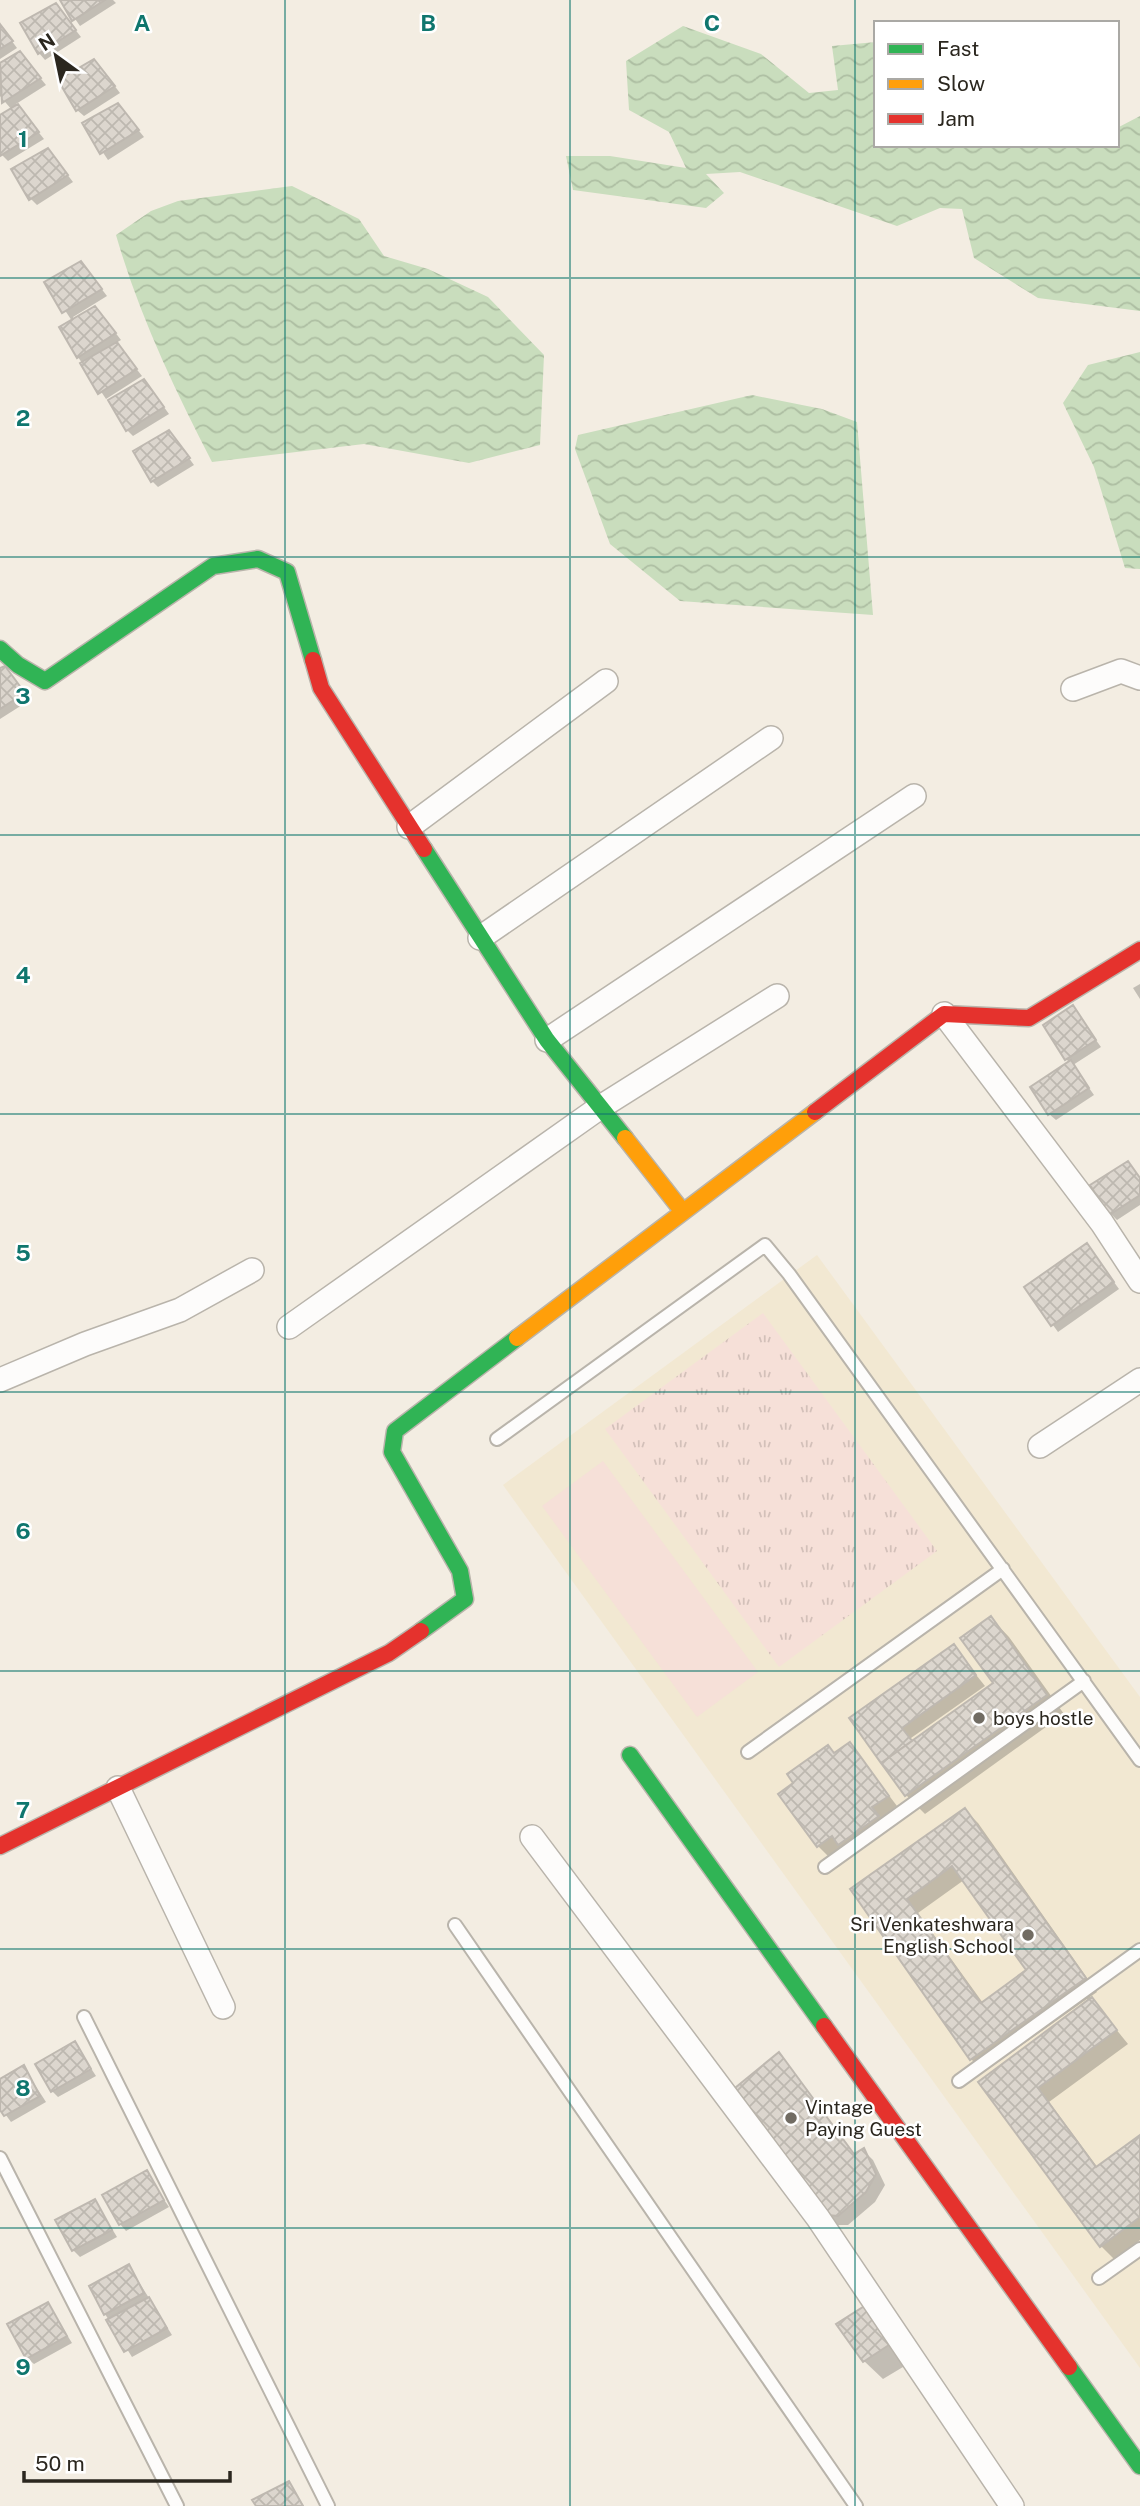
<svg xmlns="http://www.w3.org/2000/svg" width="1140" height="2506" font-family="'Public Sans',sans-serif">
<defs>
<pattern id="park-tufts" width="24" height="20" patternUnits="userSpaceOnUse" patternTransform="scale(1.75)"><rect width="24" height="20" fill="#f6e0d8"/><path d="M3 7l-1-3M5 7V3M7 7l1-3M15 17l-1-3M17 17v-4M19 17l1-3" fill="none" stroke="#d3c0b9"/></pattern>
<pattern id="water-waves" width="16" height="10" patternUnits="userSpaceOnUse" patternTransform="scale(1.75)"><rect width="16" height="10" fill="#c9ddbd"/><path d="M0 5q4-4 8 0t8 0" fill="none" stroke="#adbea2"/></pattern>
<pattern id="building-cross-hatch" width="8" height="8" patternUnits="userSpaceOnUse" patternTransform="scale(1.75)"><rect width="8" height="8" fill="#dcd6ce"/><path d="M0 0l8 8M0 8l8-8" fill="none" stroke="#bdb8b0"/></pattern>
</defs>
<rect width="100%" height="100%" fill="#f3ede2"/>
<path fill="#f2e8d2" d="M 817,1255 L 1140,1697 L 1140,2368 L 503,1485 Z"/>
<path fill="#f6e0d8" d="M 603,1461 L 758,1672 L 697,1717 L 542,1506 Z"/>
<path fill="url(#park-tufts)" d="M 763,1313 L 937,1551 L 779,1667 L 605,1429 Z"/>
<path fill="url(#water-waves)" d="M 683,26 L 761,54 L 809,93 L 838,90 L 832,46 L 876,42 L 876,145 L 1117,145 L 1117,128 L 1140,116 L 1140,311 L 1038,298 L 974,258 L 962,209 L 940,208 L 897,226 L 740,172 L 706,174 L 724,193 L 706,208 L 573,190 L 566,156 L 610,156 L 686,168 L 669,132 L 629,110 L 626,61 Z
M 292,186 L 359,219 L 384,256 L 428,269 L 488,297 L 544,355 L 540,445 L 469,463 L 364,444 L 212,462 C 174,388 139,315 116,235 L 151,211 L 178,201 Z
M 1140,352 L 1140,569 L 1125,568 L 1094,467 L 1063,403 L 1088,365 Z
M 752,395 L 822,409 L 857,422 L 873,615 L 680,601 L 610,544 L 575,449 L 578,435 Z"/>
<path fill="#0003" fill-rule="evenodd" d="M 62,0 L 113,0 L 116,3 L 80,26 Z
M 56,5 L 81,37 L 45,60 L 39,53 Z
M 0,25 L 17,48 L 0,59 Z
M 20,53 L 46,85 L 16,104 L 44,139 L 8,161 L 0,153 L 0,117 L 12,110 L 0,96 L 0,65 Z
M 101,68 L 120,93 L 84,116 L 77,110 Z
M 118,105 L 144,137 L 108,160 L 84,124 Z
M 54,157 L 73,182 L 37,205 L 31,199 Z
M 87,270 L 107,296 L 73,317 L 74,320 L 101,314 L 121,340 L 116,343 L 142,376 L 106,399 L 78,357 L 72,321 L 47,283 Z
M 150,388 L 169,414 L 133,436 L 127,430 Z
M 175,439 L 194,465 L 158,487 L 152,481 Z
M 0,670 L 11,674 L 30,700 L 0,719 Z
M 1140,984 L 1140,999 L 1133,988 Z
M 1073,1008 L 1101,1047 L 1073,1065 L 1094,1095 L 1056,1120 L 1049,1114 L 1070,1063 L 1066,1059 Z
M 1128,1163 L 1140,1178 L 1140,1205 L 1117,1220 L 1111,1214 Z
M 1087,1245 L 1119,1289 L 1058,1332 L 1026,1288 Z
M 991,1618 L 1009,1637 L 1064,1714 L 925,1814 L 906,1795 L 852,1718 L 953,1646 L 985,1686 L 911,1738 L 913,1742 L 995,1684 Z
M 850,1744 L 897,1806 L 881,1818 L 888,1827 L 849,1854 L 842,1846 L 828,1856 L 818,1846 L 835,1755 Z
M 965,1810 L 978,1823 L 1097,1992 L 1090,1997 L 1128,2044 L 1049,2102 L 1098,2168 L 1140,2137 L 1140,2240 L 1114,2259 L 1101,2246 L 980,2082 L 1089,2002 L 1087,1999 L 984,2072 L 971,2059 L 852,1890 ZM 964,1880 L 1029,1971 L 983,2003 L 918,1913 Z
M 75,2044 L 96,2076 L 58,2097 L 52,2091 Z
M 779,2055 L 855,2155 L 863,2150 L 873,2160 L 885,2185 L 875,2202 L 848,2225 L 838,2225 L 828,2214 Z
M 24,2068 L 46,2102 L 11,2122 L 0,2107 L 0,2081 Z
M 146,2173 L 169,2207 L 126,2231 L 120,2224 Z
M 95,2201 L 117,2237 L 80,2257 L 73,2250 Z
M 129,2266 L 172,2335 L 132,2357 L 105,2314 Z
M 48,2304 L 72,2343 L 34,2364 L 27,2358 Z
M 889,2323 L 913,2361 L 883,2379 L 864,2361 Z
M 289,2483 L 304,2506 L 258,2506 Z"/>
<path fill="url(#building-cross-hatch)" stroke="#beb8b0" stroke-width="2" fill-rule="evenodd" d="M 60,0 L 105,0 L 72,21 Z
M 56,3 L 76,30 L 38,54 L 20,23 Z
M 0,24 L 13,41 L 0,49 Z
M 20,51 L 41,78 L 2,103 L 0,63 Z
M 94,59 L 115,86 L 76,111 L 58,80 Z
M 118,103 L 139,130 L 100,154 L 82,123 Z
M 18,104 L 39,132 L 0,156 L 0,115 Z
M 48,148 L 68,175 L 29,200 L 11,169 Z
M 81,261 L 102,289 L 62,313 L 44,282 Z
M 95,306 L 116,333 L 77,358 L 59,327 Z
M 117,342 L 137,369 L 98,394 L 80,363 Z
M 144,379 L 164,407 L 126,431 L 108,400 Z
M 169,430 L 190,458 L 151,482 L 133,451 Z
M 5,666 L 25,693 L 0,709 L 0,668 Z
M 1073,1005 L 1096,1040 L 1065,1060 L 1043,1025 Z
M 1071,1060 L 1089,1088 L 1048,1115 L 1030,1087 Z
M 1128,1161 L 1140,1178 L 1140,1195 L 1109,1215 L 1090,1185 Z
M 1087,1243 L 1114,1282 L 1051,1326 L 1024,1287 Z
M 991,1616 L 1047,1695 L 905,1796 L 881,1763 L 993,1683 L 960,1638 Z
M 954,1644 L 976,1675 L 902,1728 L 912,1741 L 881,1763 L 849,1718 Z
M 850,1742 L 889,1796 L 872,1807 L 879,1816 L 838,1845 L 832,1836 L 817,1847 L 778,1794 L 793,1783 L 787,1774 L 828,1745 L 834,1753 Z
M 965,1808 L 1086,1978 L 970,2060 L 850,1889 ZM 952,1866 L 1026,1970 L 981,2003 L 907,1899 Z
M 1092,1997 L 1117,2030 L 1038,2088 L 1096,2167 L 1140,2135 L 1140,2217 L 1100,2247 L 978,2082 Z
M 75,2041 L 91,2069 L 51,2092 L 35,2064 Z
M 779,2052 L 854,2154 L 864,2148 L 876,2174 L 866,2192 L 838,2216 L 827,2215 L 735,2088 Z
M 24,2065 L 40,2096 L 4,2116 L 0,2110 L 0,2079 Z
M 147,2170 L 164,2200 L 119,2225 L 102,2195 Z
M 95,2199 L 112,2230 L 72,2251 L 55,2220 Z
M 129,2264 L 144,2293 L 104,2315 L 89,2286 Z
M 149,2297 L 167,2328 L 124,2352 L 106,2320 Z
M 48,2302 L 67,2336 L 26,2359 L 7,2324 Z
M 871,2302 L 895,2341 L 863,2362 L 836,2324 Z
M 289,2481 L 303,2506 L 256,2506 L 252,2500 Z"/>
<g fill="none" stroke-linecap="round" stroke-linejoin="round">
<g stroke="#b9b4ab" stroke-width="16">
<path id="lane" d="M 497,1439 L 765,1245 L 789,1274 L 1140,1760
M 748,1752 L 1003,1569
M 825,1867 L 1084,1681
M 455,1925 L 856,2506
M 84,2017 L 328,2506
M 959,2081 L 1140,1950
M 0,2158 L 177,2506
M 1099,2278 L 1140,2249"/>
</g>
<g stroke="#b9b4ab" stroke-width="26">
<path id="street" d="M 1073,689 L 1121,671 L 1140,678
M 409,827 L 606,681
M 480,938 L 771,738
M 944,1014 L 1102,1223 L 1140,1281
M 547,1040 L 914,796
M 289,1327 L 599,1108 L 777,996
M 0,1380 L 85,1344 L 180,1310 L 252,1270
M 1040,1446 L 1140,1380
M 118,1788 L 223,2007
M 532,1837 L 818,2218 L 1012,2506"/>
</g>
<g stroke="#b9b4ab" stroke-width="19">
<path id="fast" d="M 0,649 L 18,665 L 45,681 L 213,566 L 258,559 L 287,572 L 313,660
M 424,849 L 547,1040 L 625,1138
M 421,1631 L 465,1599 L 460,1571 L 392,1452 L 395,1431 L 517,1338
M 630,1755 L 824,2026
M 1069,2367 L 1140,2466"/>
</g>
<g stroke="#b9b4ab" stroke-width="19">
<path id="slow" d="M 625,1138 L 683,1212
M 517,1338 L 815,1112"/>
</g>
<g stroke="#b9b4ab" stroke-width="19">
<path id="jam" d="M 313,660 L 321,688 L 424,849
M 815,1112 L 944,1014 L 1029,1018 L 1140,950
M 0,1846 L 389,1653 L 421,1631
M 824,2026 L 1069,2367"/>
</g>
<use href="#lane" stroke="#fdfcfb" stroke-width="12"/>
<use href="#street" stroke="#fdfcfb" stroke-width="23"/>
<use href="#fast" stroke="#30b455" stroke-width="16"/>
<use href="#slow" stroke="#ff9f0a" stroke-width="16"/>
<use href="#jam" stroke="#e5322d" stroke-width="16"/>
</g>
<path fill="none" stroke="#0f766e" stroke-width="2" stroke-opacity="0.55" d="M 285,0 L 285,2506M 570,0 L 570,2506M 855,0 L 855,2506M 0,278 L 1140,278M 0,557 L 1140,557M 0,835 L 1140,835M 0,1114 L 1140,1114M 0,1392 L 1140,1392M 0,1671 L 1140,1671M 0,1949 L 1140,1949M 0,2228 L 1140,2228"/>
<g fill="#716c63" stroke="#fff" stroke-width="2.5">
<circle cx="979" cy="1718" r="7"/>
<circle cx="1028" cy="1935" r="7"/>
<circle cx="791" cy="2118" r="7"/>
</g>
<g text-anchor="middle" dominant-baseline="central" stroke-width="5" stroke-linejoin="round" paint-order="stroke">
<g font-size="19" fill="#2b271f" stroke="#fff" text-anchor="start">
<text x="993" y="1718">boys hostle</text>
<text x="1014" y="1924" text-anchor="end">Sri Venkateshwara<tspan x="1014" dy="22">English School</tspan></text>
<text x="805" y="2107">Vintage<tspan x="805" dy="22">Paying Guest</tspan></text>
</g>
</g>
<g font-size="23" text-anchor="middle" font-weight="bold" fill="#0f766e" stroke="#fff" stroke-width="5" stroke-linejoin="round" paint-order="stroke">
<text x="142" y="31">A</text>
<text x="428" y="31">B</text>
<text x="712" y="31">C</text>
<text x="23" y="147">1</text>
<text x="23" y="426">2</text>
<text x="23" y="704">3</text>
<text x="23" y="983">4</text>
<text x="23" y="1261">5</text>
<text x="23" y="1539">6</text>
<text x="23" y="1818">7</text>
<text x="23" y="2096">8</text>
<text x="23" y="2375">9</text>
</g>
<rect x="874" y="21" width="245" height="126" fill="#ffffff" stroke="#aaa9a5" stroke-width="2"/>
<rect x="888" y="44" width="35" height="10" fill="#30b455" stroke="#aaa9a5" stroke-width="2"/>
<text x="937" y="56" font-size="21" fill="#2b271f">Fast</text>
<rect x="888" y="79" width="35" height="10" fill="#ff9f0a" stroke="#aaa9a5" stroke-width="2"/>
<text x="937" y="91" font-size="21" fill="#2b271f">Slow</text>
<rect x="888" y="114" width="35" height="10" fill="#e5322d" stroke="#aaa9a5" stroke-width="2"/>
<text x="937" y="126" font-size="21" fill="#2b271f">Jam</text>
<g transform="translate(56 56) rotate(327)" stroke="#ffffff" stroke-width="5" paint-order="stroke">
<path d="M0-5L12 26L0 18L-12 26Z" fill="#2b271f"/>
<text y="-10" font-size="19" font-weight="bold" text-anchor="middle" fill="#2b271f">N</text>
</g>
<path d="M24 2471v10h206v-10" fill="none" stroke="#2b271f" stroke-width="3.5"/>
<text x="35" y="2471" font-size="21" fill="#2b271f" stroke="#ffffff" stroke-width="5" paint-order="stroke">50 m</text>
</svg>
